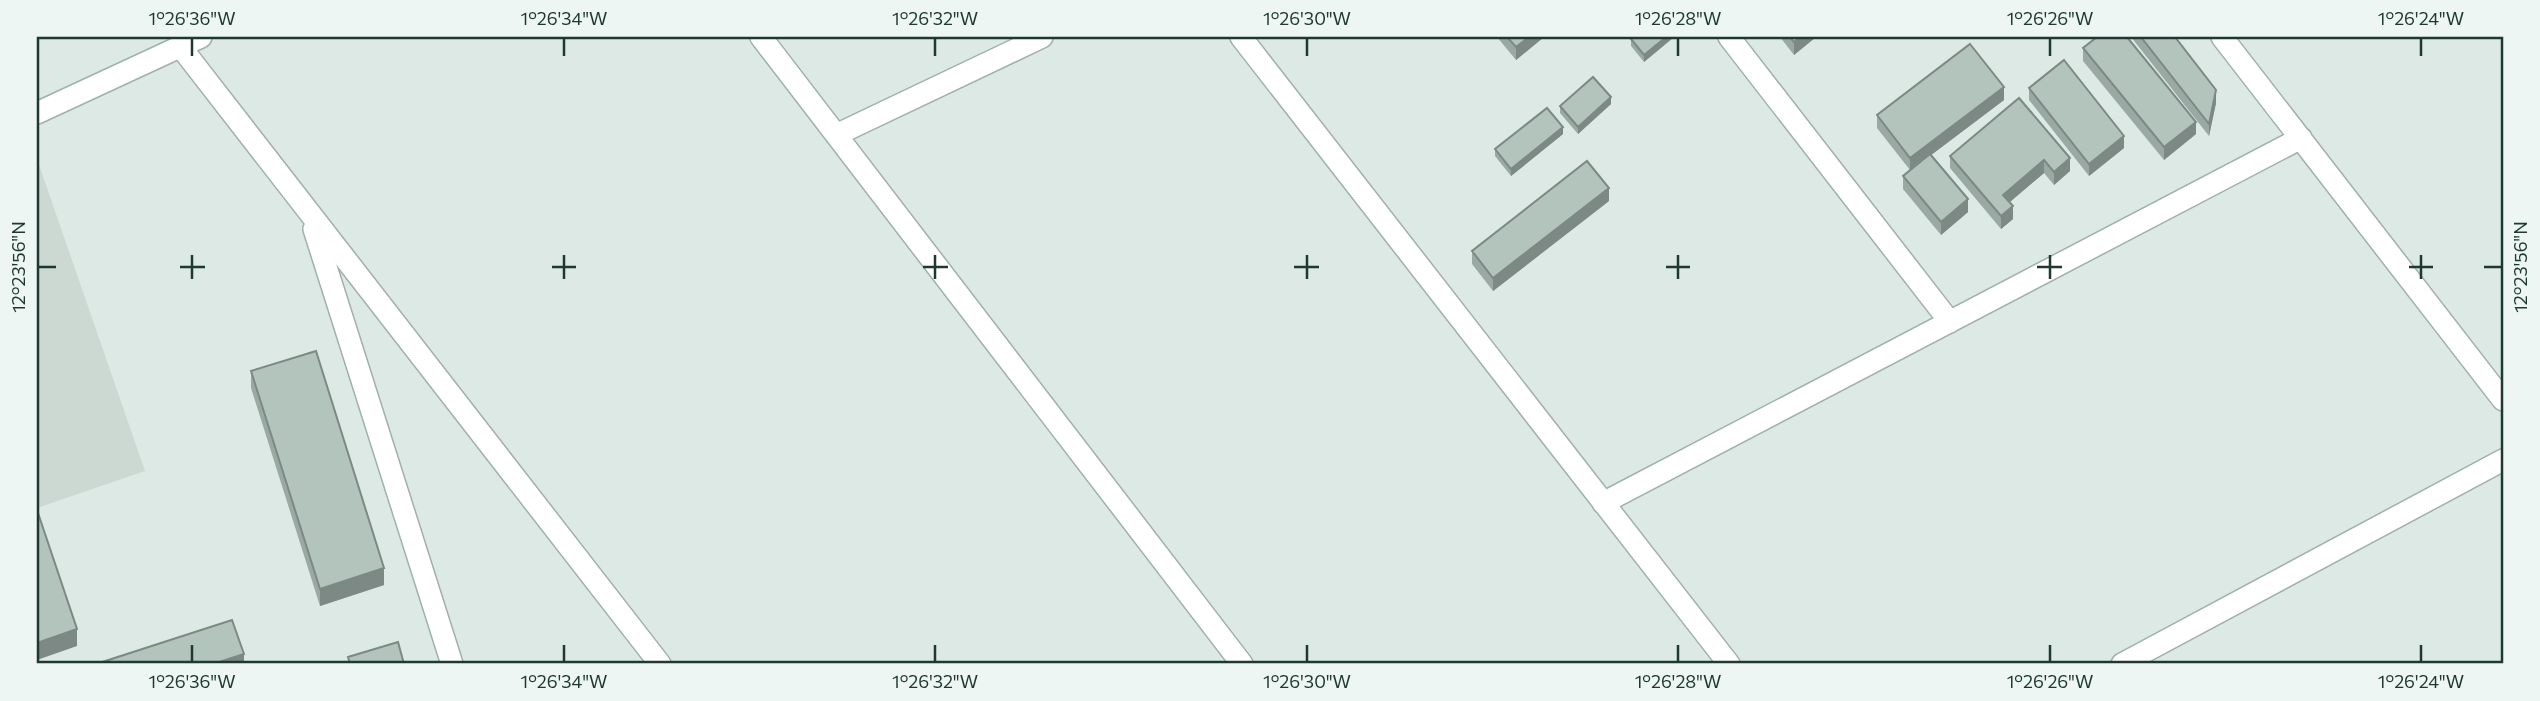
<svg xmlns="http://www.w3.org/2000/svg" width="2540" height="701" font-family="Commissioner,sans-serif">
<rect width="100%" height="100%" fill="#dde9e4"/>
<path fill="#ccd9d3" d="M 37,159 L 145,471 L 37,508 Z"/>
<g fill="none" stroke-linecap="round" stroke-linejoin="round">
<g stroke="#a0b0ab" stroke-width="24">
<path id="minor" d="M 761,37 L 1242,664
M 1241,37 L 1729,664
M 1729,37 L 1950,322
M 2222,37 L 2503,400
M 180,46 L 660,664
M 37,113 L 201,37
M 836,135 L 1042,37
M 314,229 L 452,664
M 1603,503 L 2301,138
M 2122,664 L 2503,460"/>
</g>
<use href="#minor" stroke="#fff" stroke-width="21"/>
</g>
<path fill="#9aa9a3" d="M 1497,37 L 1544,37 L 1516,60 Z
M 1633,37 L 1674,37 L 1644,62 L 1631,46 L 1631,39 Z
M 1780,37 L 1816,37 L 1794,55 Z
M 2131,37 L 2175,37 L 2216,103 L 2209,136 Z
M 2083,48 L 2196,134 L 2164,160 L 2083,61 Z
M 2029,88 L 2124,148 L 2089,176 L 2029,100 Z
M 2019,98 L 2070,171 L 2054,185 L 2044,173 L 2009,202 L 2013,219 L 2001,229 L 1950,168 L 1950,156 Z
M 2004,100 L 1931,155 L 1968,212 L 1941,235 L 1903,189 L 1903,176 L 1910,170 L 1877,128 L 1877,115 Z
M 1611,104 L 1578,134 L 1560,113 L 1560,106 Z
M 1563,134 L 1511,176 L 1495,156 L 1495,149 Z
M 1609,201 L 1493,291 L 1472,264 L 1472,251 Z
M 251,371 L 384,585 L 320,606 L 251,388 Z"/>
<path fill="#7d8984" d="M 1529,37 L 1544,37 L 1516,60 L 1516,47 Z
M 1666,37 L 1674,37 L 1644,62 L 1644,55 Z
M 1800,37 L 1816,37 L 1794,55 L 1794,42 Z
M 2004,87 L 2004,100 L 1910,171 L 1910,158 Z
M 2216,90 L 2216,103 L 2209,136 L 2209,124 Z
M 1611,97 L 1611,104 L 1578,134 L 1578,127 Z
M 2196,122 L 2196,134 L 2164,160 L 2164,147 Z
M 1563,127 L 1563,134 L 1511,176 L 1511,169 Z
M 2124,136 L 2124,148 L 2089,176 L 2089,164 Z
M 2070,158 L 2070,171 L 2054,185 L 2054,172 Z
M 2044,160 L 2044,173 L 2003,208 L 2003,195 Z
M 1609,188 L 1609,201 L 1493,291 L 1493,278 Z
M 1968,199 L 1968,212 L 1941,235 L 1941,222 Z
M 2013,206 L 2013,219 L 2001,229 L 2001,216 Z
M 384,568 L 384,585 L 320,606 L 320,589 Z
M 77,629 L 77,646 L 37,660 L 37,643 Z
M 244,654 L 244,664 L 213,664 Z"/>
<path fill="#b3c4bd" stroke="#7d8984" stroke-width="2" d="M 1507,37 L 1529,37 L 1516,47 Z
M 1633,37 L 1666,37 L 1644,55 L 1631,39 Z
M 1790,37 L 1800,37 L 1794,42 Z
M 2097,37 L 2127,37 L 2196,122 L 2164,147 L 2083,48 Z
M 2141,37 L 2175,37 L 2216,90 L 2209,124 Z
M 1970,44 L 2004,87 L 1910,158 L 1877,115 Z
M 2064,60 L 2124,136 L 2089,164 L 2029,88 Z
M 1593,77 L 1611,97 L 1578,127 L 1560,106 Z
M 2019,98 L 2070,158 L 2054,172 L 2044,160 L 2003,195 L 2013,206 L 2001,216 L 1950,156 Z
M 1547,108 L 1563,127 L 1511,169 L 1495,149 Z
M 1930,154 L 1968,199 L 1941,222 L 1903,176 Z
M 1587,161 L 1609,188 L 1493,278 L 1472,251 Z
M 316,351 L 384,568 L 320,589 L 251,371 Z
M 37,510 L 77,629 L 37,643 Z
M 232,620 L 244,654 L 213,664 L 96,664 Z
M 398,642 L 404,664 L 350,664 L 348,657 Z"/>
<path fill="none" stroke="#1f3832" stroke-width="2.5" d="M 192,38 L 192,56M 564,38 L 564,56M 935,38 L 935,56M 1307,38 L 1307,56M 1678,38 L 1678,56M 2050,38 L 2050,56M 2421,38 L 2421,56M 192,255 L 192,279M 564,255 L 564,279M 935,255 L 935,279M 1307,255 L 1307,279M 1678,255 L 1678,279M 2050,255 L 2050,279M 2421,255 L 2421,279M 38,267 L 56,267M 180,267 L 205,267M 552,267 L 576,267M 923,267 L 948,267M 1294,267 L 1319,267M 1666,267 L 1690,267M 2037,267 L 2062,267M 2409,267 L 2433,267M 2484,267 L 2502,267M 192,645 L 192,662M 564,645 L 564,662M 935,645 L 935,662M 1307,645 L 1307,662M 1678,645 L 1678,662M 2050,645 L 2050,662M 2421,645 L 2421,662"/>
<rect width="2540" height="701" fill="none" stroke="#edf6f2" stroke-width="77"/>
<rect x="38" y="38" width="2464" height="624" fill="none" stroke="#1f3832" stroke-width="2.5"/>
<g font-size="18" text-anchor="middle" fill="#1f3832">
<text x="192" y="25">1°26'36"W</text>
<text x="564" y="25">1°26'34"W</text>
<text x="935" y="25">1°26'32"W</text>
<text x="1307" y="25">1°26'30"W</text>
<text x="1678" y="25">1°26'28"W</text>
<text x="2050" y="25">1°26'26"W</text>
<text x="2421" y="25">1°26'24"W</text>
<text transform="translate(19 267) rotate(-90)" y="6">12°23'56"N</text>
<text transform="translate(2521 267) rotate(-90)" y="6">12°23'56"N</text>
<text x="192" y="688">1°26'36"W</text>
<text x="564" y="688">1°26'34"W</text>
<text x="935" y="688">1°26'32"W</text>
<text x="1307" y="688">1°26'30"W</text>
<text x="1678" y="688">1°26'28"W</text>
<text x="2050" y="688">1°26'26"W</text>
<text x="2421" y="688">1°26'24"W</text>
</g>
</svg>
